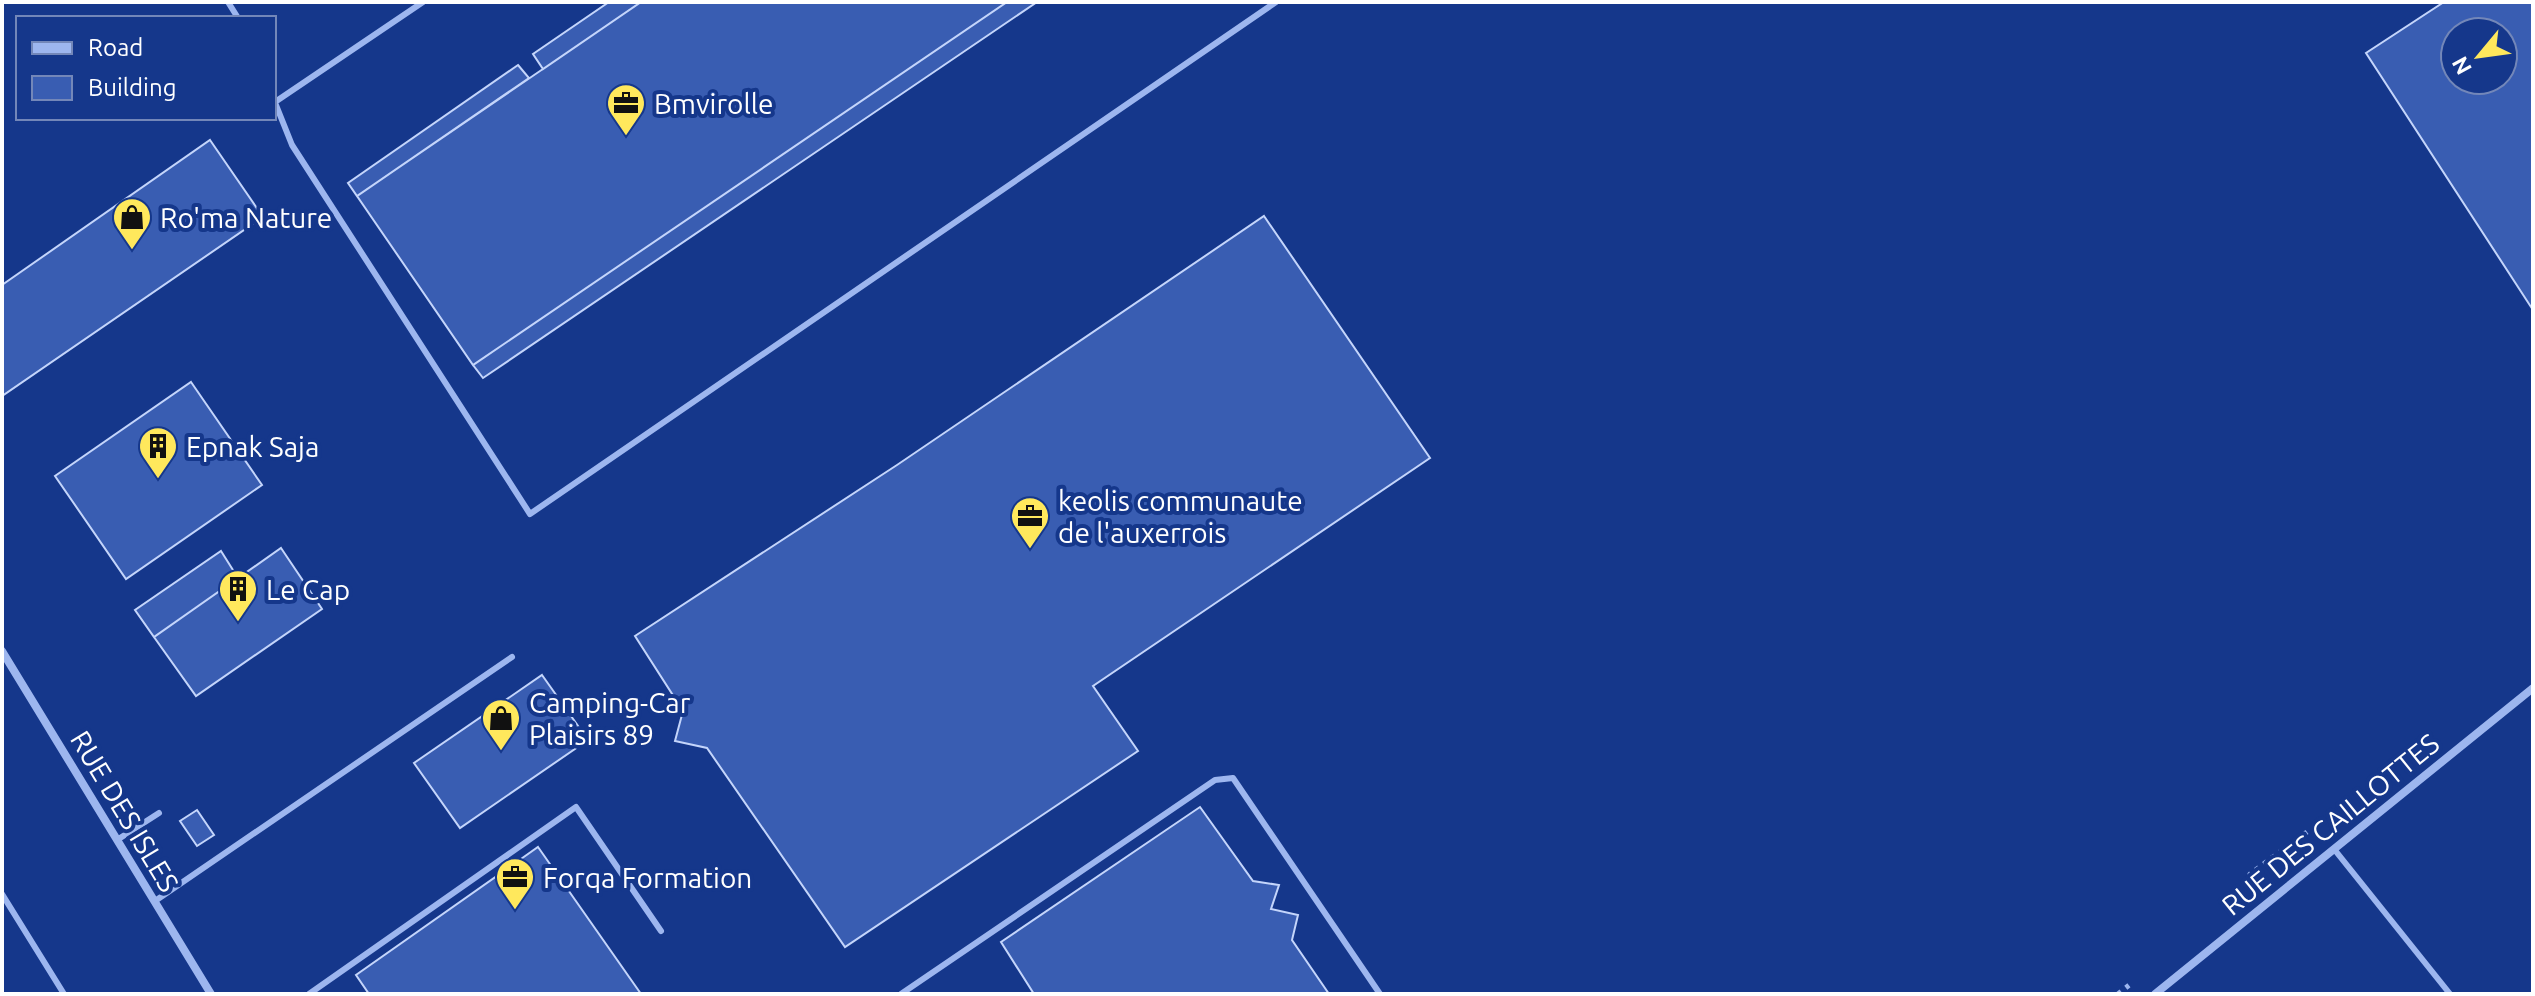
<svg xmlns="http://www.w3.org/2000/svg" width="2535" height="996" font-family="Ubuntu,sans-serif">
<rect width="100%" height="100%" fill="#15378b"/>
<path fill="#395db2" stroke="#c4d5fb" stroke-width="2" fill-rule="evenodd" d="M 609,2 L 641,2 L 543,69 L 533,54 Z
M 641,2 L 1007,2 L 473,365 L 357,196 Z
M 1007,2 L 1037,2 L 483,378 L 473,365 Z
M 2444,2 L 2533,2 L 2533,305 L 2531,307 L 2366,53 ZM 2455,32 L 2503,32 L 2503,80 L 2455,80 Z
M 518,65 L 529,78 L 357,196 L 348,183 Z
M 210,140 L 263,217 L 2,396 L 2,285 Z
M 1264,216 L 1430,458 L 1093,686 L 1138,751 L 845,947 L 707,748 L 675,741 L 683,711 L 635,636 L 897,465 Z
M 191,382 L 262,485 L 126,579 L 55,476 Z
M 281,548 L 322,609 L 196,696 L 154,637 Z
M 221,551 L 238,578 L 154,637 L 135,610 Z
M 542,675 L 588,740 L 460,828 L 414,763 Z
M 1200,807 L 1253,881 L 1279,885 L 1271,909 L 1298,915 L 1292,940 L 1329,994 L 1034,994 L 1001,942 Z
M 197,810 L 214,835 L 197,846 L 180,821 Z
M 538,847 L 641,994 L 369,994 L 356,975 Z"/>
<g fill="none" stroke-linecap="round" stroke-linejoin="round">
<path stroke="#9db6ef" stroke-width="5" stroke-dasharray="4 6" stroke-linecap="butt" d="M 2248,887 L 2250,874 L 2311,829 L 2320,827
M 2118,994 L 2133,982"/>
<path stroke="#9db6ef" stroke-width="6" d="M 228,2 L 238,18
M 274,100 L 292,145 L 530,514 L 1276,2
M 275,102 L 423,2
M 117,840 L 159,813
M 2334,849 L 2450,994
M 2,894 L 64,994
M 155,901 L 512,657
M 309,994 L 576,807 L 661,931
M 901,994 L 1215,780 L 1233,778 L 1380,994"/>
<path stroke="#9db6ef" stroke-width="8" d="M 2,651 L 211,994
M 2155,994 L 2533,688"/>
</g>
<defs>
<g id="office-pin" transform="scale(2)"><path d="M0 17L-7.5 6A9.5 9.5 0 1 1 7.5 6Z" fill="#ffe85c" stroke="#15378b"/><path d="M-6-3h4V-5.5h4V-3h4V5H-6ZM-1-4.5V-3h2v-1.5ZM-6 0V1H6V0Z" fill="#111"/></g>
<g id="shop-pin" transform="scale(2)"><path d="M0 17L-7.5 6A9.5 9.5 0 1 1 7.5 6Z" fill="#ffe85c" stroke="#15378b"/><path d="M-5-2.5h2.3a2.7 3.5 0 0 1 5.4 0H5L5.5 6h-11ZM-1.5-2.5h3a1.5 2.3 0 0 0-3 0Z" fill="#111"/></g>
<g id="building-pin" transform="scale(2)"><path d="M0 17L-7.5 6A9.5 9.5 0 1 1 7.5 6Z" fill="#ffe85c" stroke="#15378b"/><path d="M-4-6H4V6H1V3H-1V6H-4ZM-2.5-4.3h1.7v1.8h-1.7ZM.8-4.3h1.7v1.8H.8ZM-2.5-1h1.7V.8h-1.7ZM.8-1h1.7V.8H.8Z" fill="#111"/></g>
</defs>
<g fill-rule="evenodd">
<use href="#office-pin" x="626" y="103"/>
<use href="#shop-pin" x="132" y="217"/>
<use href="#building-pin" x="158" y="446"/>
<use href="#office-pin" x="1030" y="516"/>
<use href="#building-pin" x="238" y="589"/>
<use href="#shop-pin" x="501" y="718"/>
<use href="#office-pin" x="515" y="877"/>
</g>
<g text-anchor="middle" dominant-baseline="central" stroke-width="8" stroke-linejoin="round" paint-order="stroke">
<g font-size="28" fill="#fff" stroke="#15378b" text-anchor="start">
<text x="654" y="103">Bmvirolle</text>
<text x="160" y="217">Ro'ma Nature</text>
<text x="186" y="446">Epnak Saja</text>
<text x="1058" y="500">keolis communaute<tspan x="1058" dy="32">de l'auxerrois</tspan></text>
<text x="266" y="589">Le Cap</text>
<text x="529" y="702">Camping-Car<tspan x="529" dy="32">Plaisirs 89</tspan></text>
<text x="543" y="877">Forqa Formation</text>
</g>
<g font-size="28" fill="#fff" stroke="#15378b">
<text transform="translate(125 811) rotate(59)">RUE DES ISLES</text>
<text transform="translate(2330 824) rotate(-39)">RUE DES CAILLOTTES</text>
</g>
</g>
<rect width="2535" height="996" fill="none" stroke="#ffffff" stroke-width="8"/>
<rect x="16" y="16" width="260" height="104" fill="#15378b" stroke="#7387b9" stroke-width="2"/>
<rect x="32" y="42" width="40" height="12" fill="#9db6ef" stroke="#7387b9" stroke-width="2"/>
<text x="88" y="56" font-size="24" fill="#ffffff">Road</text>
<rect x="32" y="76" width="40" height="24" fill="#395db2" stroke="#7387b9" stroke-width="2"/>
<text x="88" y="96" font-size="24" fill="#ffffff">Building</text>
<g transform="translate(2479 56) rotate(241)"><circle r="38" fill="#15378b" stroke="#7387b9" stroke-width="2"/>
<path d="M0-6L14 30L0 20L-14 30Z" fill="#ffe85c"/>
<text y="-12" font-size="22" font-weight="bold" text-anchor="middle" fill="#ffffff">N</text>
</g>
</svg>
